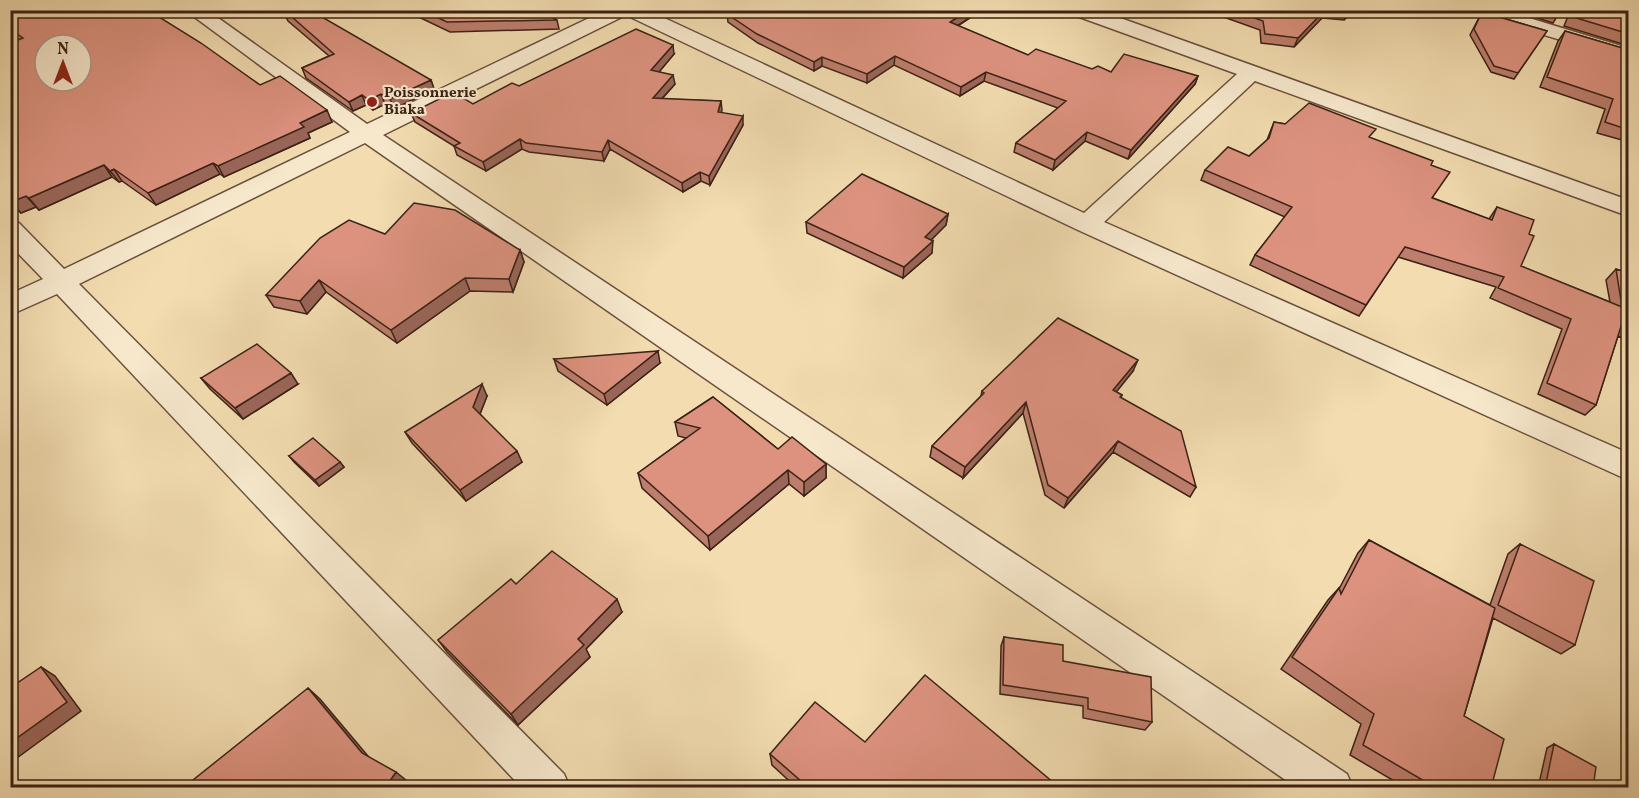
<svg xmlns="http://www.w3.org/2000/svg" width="1639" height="798" font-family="Vollkorn,serif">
<rect width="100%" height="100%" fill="#f2dcb0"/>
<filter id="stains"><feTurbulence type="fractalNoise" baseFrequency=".00333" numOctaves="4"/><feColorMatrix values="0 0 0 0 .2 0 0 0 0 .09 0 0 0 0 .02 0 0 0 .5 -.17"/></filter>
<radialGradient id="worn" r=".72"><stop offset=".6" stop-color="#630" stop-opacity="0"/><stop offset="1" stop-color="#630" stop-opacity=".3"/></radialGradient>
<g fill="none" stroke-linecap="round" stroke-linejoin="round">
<g stroke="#69503c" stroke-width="3">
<path id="street" d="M 185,10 L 207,10 L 367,124 L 606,10 L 647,10 L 1084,213 L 1237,74 L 1071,14 L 1069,10 L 1098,10 L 1628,200 L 1628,216 L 1255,81 L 1104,222 L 1628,453 L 1628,480 L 1078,230 L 626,15 L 383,135 L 1347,774 L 1353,788 L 1297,788 L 365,143 L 79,284 L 564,774 L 570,788 L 522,788 L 57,294 L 10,315 L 10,294 L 43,279 L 10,245 L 10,221 L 19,223 L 64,269 L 350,132 Z
M 1472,10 L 1503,10 L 1628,48 L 1628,60 L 1474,14 Z"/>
</g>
<use href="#street" fill="#f7e8cc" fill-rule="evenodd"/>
</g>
<path fill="#bd7e6d" stroke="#3b2215" stroke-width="1.5" d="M 10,10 L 159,18 L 260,85 L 332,122 L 308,133 L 310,138 L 224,177 L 220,174 L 156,205 L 122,181 L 119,182 L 112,177 L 39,210 L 36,207 L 21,213 L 10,203 L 10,43 L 18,40 L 10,33 Z
M 404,10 L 537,10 L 557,20 L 559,29 L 450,32 Z
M 982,10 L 958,26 L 1028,55 L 1092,69 L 1111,72 L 1198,76 L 1195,84 L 1128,159 L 1085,141 L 1053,170 L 1014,152 L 1016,143 L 1058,108 L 984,81 L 960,96 L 894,65 L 867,83 L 822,66 L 814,71 L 758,43 L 728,22 L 727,14 Z
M 1204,10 L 1354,10 L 1344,20 L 1322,18 L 1294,47 L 1261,43 L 1260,30 Z
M 1512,10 L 1561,10 L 1553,23 Z
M 1565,10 L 1629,10 L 1629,46 L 1564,26 L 1568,16 Z
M 283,11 L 431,80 L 434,89 L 394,109 L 385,104 L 373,110 L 366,105 L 353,111 L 306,78 L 302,68 L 329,56 L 288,21 Z
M 1482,12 L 1547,31 L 1514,79 L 1491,72 L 1470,35 Z
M 1565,31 L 1629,50 L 1629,142 L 1597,133 L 1605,109 L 1540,87 L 1558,41 Z
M 674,54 L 659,72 L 675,84 L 662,99 L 721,101 L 721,113 L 743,125 L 710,185 L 701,181 L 683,192 L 610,149 L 604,161 L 529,152 L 522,149 L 486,171 L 457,155 L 454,146 L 415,122 L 411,113 L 473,104 L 519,86 Z
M 1274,122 L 1370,138 L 1431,165 L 1433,198 L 1489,219 L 1497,207 L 1529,234 L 1521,266 L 1610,302 L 1606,280 L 1616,269 L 1629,273 L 1629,340 L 1618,336 L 1596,405 L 1585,415 L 1538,394 L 1562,329 L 1490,298 L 1496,287 L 1398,257 L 1359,316 L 1250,265 L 1255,255 L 1285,217 L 1201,180 L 1205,170 L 1249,156 L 1267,140 Z
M 948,214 L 946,225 L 931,240 L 932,253 L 903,278 L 807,233 L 806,222 Z
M 385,234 L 520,250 L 524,262 L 513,292 L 470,291 L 397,343 L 326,292 L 307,314 L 274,307 L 266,295 Z
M 554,359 L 660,363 L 607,405 L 558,371 Z
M 1133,371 L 1116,392 L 1122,395 L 1121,398 L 1196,487 L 1190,497 L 1113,452 L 1064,508 L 1045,495 L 1023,413 L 963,478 L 930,457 L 932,446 L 981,396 L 982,391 Z
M 201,378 L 298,384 L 243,419 L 210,389 Z
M 487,396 L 480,414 L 522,462 L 466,501 L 412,443 L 405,432 Z
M 713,397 L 778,449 L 826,464 L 826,478 L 804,496 L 789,484 L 710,550 L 642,488 L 638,473 L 686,438 L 678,436 L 675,422 Z
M 289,456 L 340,462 L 344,467 L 319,486 L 294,462 Z
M 1369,540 L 1490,605 L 1508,554 L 1520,544 L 1575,645 L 1561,654 L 1493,618 L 1464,716 L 1491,788 L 1406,788 L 1350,755 L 1361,724 L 1281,669 L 1328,600 L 1339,588 L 1339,589 L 1358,553 Z
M 516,584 L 622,612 L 586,649 L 590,657 L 518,725 L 447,652 L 438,640 Z
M 1004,637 L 1063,661 L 1152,722 L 1145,730 L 1083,718 L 1083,706 L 1000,694 L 1001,646 Z
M 865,742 L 1060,788 L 797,788 L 772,765 L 770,754 Z
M 1554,744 L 1593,788 L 1538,788 L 1547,748 Z"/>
<path fill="#9a6659" stroke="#3b2215" stroke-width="1.5" d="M 148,10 L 155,10 L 160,19 Z
M 969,10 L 982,10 L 949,31 L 950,22 Z
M 1325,10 L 1326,10 L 1322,18 L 1294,47 L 1298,38 Z
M 1349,10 L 1354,10 L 1344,20 L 1349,11 Z
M 673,45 L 674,54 L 653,79 L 651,70 Z
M 895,56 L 894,65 L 867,83 L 867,74 Z
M 822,57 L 822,66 L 814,71 L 814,62 Z
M 986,72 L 984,81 L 960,96 L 961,87 Z
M 673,75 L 675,84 L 654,107 L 653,98 Z
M 1198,76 L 1195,84 L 1128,159 L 1131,150 Z
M 431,80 L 434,89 L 394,109 L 390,99 Z
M 381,94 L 385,104 L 373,110 L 369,100 Z
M 362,95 L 366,105 L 353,111 L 349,102 Z
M 721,101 L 722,110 L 719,122 L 718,112 Z
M 327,110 L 332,122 L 308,133 L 310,138 L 224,177 L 218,166 L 300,123 Z
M 743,116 L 743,125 L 710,185 L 709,176 Z
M 1087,132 L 1085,141 L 1053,170 L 1055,160 Z
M 520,139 L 522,149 L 486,171 L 483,162 Z
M 608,140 L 610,149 L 604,161 L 602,152 Z
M 213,163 L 220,174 L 156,205 L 148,193 Z
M 104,165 L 112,177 L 39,210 L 29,198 Z
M 114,169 L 122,181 L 119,182 L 110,171 Z
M 700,172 L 701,181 L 683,192 L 682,183 Z
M 26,196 L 36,207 L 21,213 L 11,202 Z
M 948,214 L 946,225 L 923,248 L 925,237 Z
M 933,241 L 932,253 L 903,278 L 904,267 Z
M 520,250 L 524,262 L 513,292 L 509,279 Z
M 465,278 L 470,291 L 397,343 L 391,330 Z
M 319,280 L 326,292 L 307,314 L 300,301 Z
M 658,351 L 660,363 L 607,405 L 604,394 Z
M 1138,360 L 1133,371 L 1109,401 L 1113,390 Z
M 291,373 L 298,384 L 243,419 L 235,408 Z
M 482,384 L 487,396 L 478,419 L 473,407 Z
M 1026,402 L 1023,413 L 963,478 L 965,467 Z
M 1118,441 L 1113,452 L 1064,508 L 1068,498 Z
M 517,451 L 522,462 L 466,501 L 460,490 Z
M 340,462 L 344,467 L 319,486 L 315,480 Z
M 826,464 L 826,478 L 804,496 L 804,482 Z
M 788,470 L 789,484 L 710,550 L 708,536 Z
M 617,599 L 622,612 L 586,649 L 590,657 L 518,725 L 511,714 L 578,639 Z
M 41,667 L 55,676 L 81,711 L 10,763 L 10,743 Z
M 308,688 L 320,699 L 373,762 L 362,753 Z
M 396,772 L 407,781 L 402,788 L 385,788 Z"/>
<path fill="#dc927f" stroke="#3b2215" stroke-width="1.5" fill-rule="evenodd" d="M 10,10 L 148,10 L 201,43 L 260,85 L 280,76 L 327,110 L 300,123 L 304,127 L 218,166 L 213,163 L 148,193 L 114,169 L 110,171 L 104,165 L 29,198 L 26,196 L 11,202 L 10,43 L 23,38 L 10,29 ZM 45,45 L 81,45 L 81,81 L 45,81 Z
M 284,10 L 310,10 L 431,80 L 390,99 L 381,94 L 369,100 L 362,95 L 349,102 L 302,68 L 334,54 Z
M 421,10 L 537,10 L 557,20 L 447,22 Z
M 732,10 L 969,10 L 950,22 L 1028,55 L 1036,49 L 1092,69 L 1098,66 L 1111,72 L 1124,54 L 1198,76 L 1131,150 L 1087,132 L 1055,160 L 1016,143 L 1066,101 L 986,72 L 961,87 L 895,56 L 867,74 L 822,57 L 814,62 L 757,34 L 727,14 Z
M 1233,10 L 1325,10 L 1298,38 L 1265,34 L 1263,21 Z
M 1551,10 L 1561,10 L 1559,13 Z
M 1573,10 L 1629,10 L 1629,34 L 1570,16 Z
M 1482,12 L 1547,31 L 1518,73 L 1494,66 L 1474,29 Z
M 636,29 L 673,45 L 651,70 L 673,75 L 653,98 L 721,101 L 718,112 L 743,116 L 709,176 L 700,172 L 682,183 L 608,140 L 602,152 L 526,143 L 520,139 L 483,162 L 454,146 L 460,143 L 411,113 L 453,92 L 473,104 L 512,83 L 519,86 Z
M 1565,31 L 1629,50 L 1629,130 L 1605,122 L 1613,99 L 1547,77 Z
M 1309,103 L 1376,129 L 1369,137 L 1433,161 L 1431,165 L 1450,172 L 1432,198 L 1492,220 L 1497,207 L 1534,220 L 1529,234 L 1534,236 L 1521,266 L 1622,307 L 1616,269 L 1629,273 L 1629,325 L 1625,324 L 1624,317 L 1596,405 L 1547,383 L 1571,319 L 1498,288 L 1504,277 L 1405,247 L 1366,305 L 1255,255 L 1292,207 L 1205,170 L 1228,147 L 1249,156 L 1269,138 L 1274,122 L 1285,124 Z
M 862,174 L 948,214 L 925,237 L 933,241 L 904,267 L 806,222 Z
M 414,203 L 455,210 L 520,250 L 509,279 L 465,278 L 391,330 L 319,280 L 300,301 L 266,295 L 320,238 L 349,220 L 385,234 Z
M 1058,318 L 1138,360 L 1113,390 L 1122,395 L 1120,397 L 1181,431 L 1196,487 L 1118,441 L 1068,498 L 1048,485 L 1026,402 L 965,467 L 932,446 L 984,393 L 982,391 Z
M 257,344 L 291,373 L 235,408 L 201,378 Z
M 658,351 L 604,394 L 554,359 Z
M 482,384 L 473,407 L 517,451 L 460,490 L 405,432 Z
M 713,397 L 778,449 L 792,437 L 826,464 L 804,482 L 788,470 L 708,536 L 638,473 L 700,428 L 675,422 Z
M 313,438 L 340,462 L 315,480 L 289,456 Z
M 1369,540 L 1495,608 L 1464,716 L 1504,739 L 1491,788 L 1436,788 L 1363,745 L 1374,714 L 1292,657 L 1339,588 L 1341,594 Z
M 1520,544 L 1594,581 L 1575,645 L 1498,605 Z
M 552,551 L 617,599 L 578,639 L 584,645 L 511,714 L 438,640 L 511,579 L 516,584 Z
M 1004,637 L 1063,645 L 1063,661 L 1151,677 L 1152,722 L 1088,709 L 1088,698 L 1003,685 Z
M 41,667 L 67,702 L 10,743 L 10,688 Z
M 925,675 L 1060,788 L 809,788 L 770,754 L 815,702 L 865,742 Z
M 308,688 L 362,753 L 396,772 L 385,788 L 183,788 Z
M 1554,744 L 1596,767 L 1593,788 L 1545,788 Z"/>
<circle fill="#8f2418" stroke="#f7e8cc" stroke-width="2" cx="372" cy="102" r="6"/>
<g text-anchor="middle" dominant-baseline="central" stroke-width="4.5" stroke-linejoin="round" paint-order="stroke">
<g font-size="15" font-weight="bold" fill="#3b2215" stroke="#f7e8cc" text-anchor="start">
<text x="384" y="93">Poissonnerie<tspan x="384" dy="17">Biaka</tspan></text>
</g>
</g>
<rect width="1639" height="798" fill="none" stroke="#f2dcb0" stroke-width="36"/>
<rect x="12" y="12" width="1615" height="774" fill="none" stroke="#3b2215" stroke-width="3"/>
<rect x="18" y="18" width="1603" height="762" fill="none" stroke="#3b2215" stroke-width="1.5"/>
<g transform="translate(63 63)"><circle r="28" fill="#f7e8cc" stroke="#ac9983" stroke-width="1.5"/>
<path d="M0-4.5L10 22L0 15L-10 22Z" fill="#8f2418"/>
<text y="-9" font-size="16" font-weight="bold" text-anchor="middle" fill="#3b2215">N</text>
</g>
<rect width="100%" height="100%" filter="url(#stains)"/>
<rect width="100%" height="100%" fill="url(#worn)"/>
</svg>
